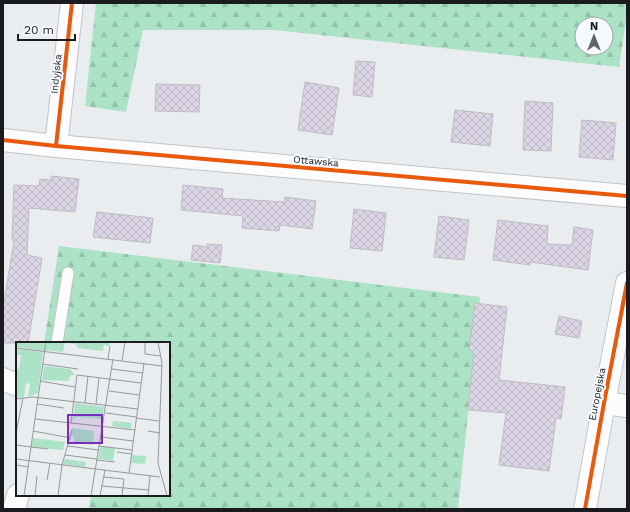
<svg xmlns="http://www.w3.org/2000/svg" width="630" height="512" font-family="'Work Sans',sans-serif">
<defs>
<pattern id="forest-firs" width="22" height="20" patternUnits="userSpaceOnUse"><rect width="22" height="20" fill="#ace3c7"/><path d="M5 1l3.5 6h-7zM16 11l3.5 6h-7z" fill="#93c2aa"/></pattern>
<pattern id="building-cross-hatch" width="8" height="8" patternUnits="userSpaceOnUse"><rect width="8" height="8" fill="#dcd5e6"/><path d="M0 0l8 8M0 8l8-8" fill="none" stroke="#bcb6c5"/></pattern>
</defs>
<rect width="100%" height="100%" fill="#eaedf0"/>
<path fill="url(#forest-firs)" fill-rule="evenodd" d="M 96,3 L 627,3 L 627,14 L 619,67 L 274,30 L 143,30 L 126,112 L 85,106 ZM 582,24 L 606,24 L 606,48 L 582,48 Z
M 59,246 L 480,297 L 458,509 L 99,509 L 89,508 L 91,495 L 169,495 L 169,343 L 44,343 Z"/>
<path fill="url(#building-cross-hatch)" stroke="#bcbdc0" d="M 356,61 L 375,62 L 372,97 L 353,95 Z
M 305,82 L 339,88 L 332,135 L 298,130 Z
M 156,84 L 200,85 L 199,112 L 155,111 Z
M 525,101 L 553,103 L 551,151 L 523,150 Z
M 455,110 L 493,114 L 490,146 L 451,142 Z
M 582,120 L 616,123 L 613,160 L 579,157 Z
M 51,176 L 79,179 L 75,212 L 29,208 L 27,255 L 42,258 L 28,343 L 3,343 L 3,308 L 14,241 L 12,240 L 14,185 L 39,186 L 40,179 L 51,180 Z
M 183,185 L 223,189 L 222,198 L 284,202 L 285,197 L 316,201 L 312,229 L 280,225 L 279,231 L 242,228 L 243,216 L 181,210 Z
M 354,209 L 386,213 L 382,251 L 350,248 Z
M 97,212 L 153,218 L 150,243 L 93,237 Z
M 439,216 L 469,220 L 464,260 L 434,257 Z
M 498,220 L 548,226 L 547,244 L 572,245 L 574,227 L 593,230 L 588,270 L 530,262 L 530,265 L 493,260 Z
M 207,244 L 222,245 L 220,263 L 191,260 L 193,245 L 207,247 Z
M 475,303 L 507,307 L 499,380 L 565,387 L 561,419 L 556,418 L 549,471 L 499,465 L 506,413 L 468,410 L 474,351 L 469,350 Z
M 559,316 L 582,321 L 579,338 L 555,334 Z"/>
<g fill="none" stroke-linecap="round" stroke-linejoin="round">
<g stroke="#c1c4c7" stroke-width="13">
<path id="lane" d="M 57,343 L 68,273"/>
</g>
<g stroke="#c1c4c7" stroke-width="24">
<path id="street" d="M 3,140 L 56,146 L 627,196
M 56,146 L 72,3
M 3,379 L 17,385
M 604,403 L 627,406
M 14,509 L 18,495
M 585,509 L 604,403 L 627,283"/>
</g>
<use href="#lane" stroke="#fcfcfd" stroke-width="11"/>
<use href="#street" stroke="#fcfcfd" stroke-width="22"/>
<g stroke="#f6fafe" stroke-width="6">
<path id="cycleway" d="M 3,140 L 56,146 L 627,196
M 56,146 L 72,3
M 585,509 L 604,403 L 627,283"/>
</g>
<use href="#cycleway" stroke="#e8590c" stroke-width="4"/>
</g>
<g text-anchor="middle" dominant-baseline="central" stroke-width="4" stroke-linejoin="round" paint-order="stroke">
<g font-size="10" fill="#191b1e" stroke="#f6fafe">
<text transform="translate(56 74) rotate(-84)">Indyjska</text>
<text transform="translate(316 161) rotate(5)">Ottawska</text>
<text transform="translate(597 394) rotate(-79)">Europejska</text>
</g>
</g>
<g transform="translate(16 342)">
<rect width="154" height="154" fill="#eaedf0"/>
<path d="M 97,79 L 116,81 L 115,87 L 96,84 ZM 84,104 L 99,106 L 97,119 L 82,117 ZM 116,113 L 130,114 L 129,122 L 115,121 ZM 49,117 L 70,120 L 69,125 L 47,122 Z" fill="#ace3c7"/>
<path d="M 0,0 L 30,0 L 29,9 L 0,5 ZM 49,0 L 94,0 L 93,4 L 88,3 L 87,9 L 61,6 L 61,3 ZM 2,7 L 27,10 L 22,51 L 12,55 L 14,42 L 10,41 L 8,55 L 0,56 L 0,27 L 3,27 L 5,13 L 1,13 ZM 28,24 L 54,27 L 59,33 L 55,33 L 52,39 L 26,38 ZM 59,61 L 88,65 L 86,77 L 60,75 L 57,79 ZM 56,86 L 78,89 L 77,103 L 57,101 L 58,95 L 54,94 ZM 17,96 L 49,100 L 47,108 L 15,105 Z" fill="#ace3c7"/>
<path d="M 31,0 L 49,0 L 47,10 L 29,8 Z" fill="#ace3c7"/>
<path fill="none" stroke="#96999c" stroke-width="1" d="M 129,0 L 129,12 L 145,14M 142,0 L 146,21 L 142,121 L 151,154M 0,6 L 146,24M 92,17 L 94,4M 106,19 L 109,0M 26,22 L 62,27M 96,27 L 127,31M 24,39 L 59,45M 93,49 L 123,53M 0,57 L 17,55 L 122,67M 69,61 L 72,34M 21,62 L 48,66M 80,62 L 83,36M 90,71 L 120,75M 120,76 L 143,79M 19,77 L 119,88M 55,81 L 61,33 L 125,41M 17,89 L 55,96M 132,89 L 144,91M 0,91 L 7,56M 85,95 L 117,99M 0,103 L 15,105M 52,104 L 82,108M 83,104 L 116,108M 15,105 L 32,107M 101,110 L 115,112M 49,113 L 81,117M 0,117 L 144,135M 80,118 L 99,120M 0,123 L 12,125M 113,131 L 128,21M 88,135 L 108,137 L 106,154M 31,138 L 34,121M 86,144 L 132,148M 8,154 L 30,0M 19,154 L 21,134M 42,154 L 46,123 L 56,88M 75,154 L 97,17M 84,154 L 89,128M 132,154 L 134,134"/>
<path fill="#7b2cbf" fill-opacity="0.15" stroke="#7b2cbf" stroke-width="2" d="M 52,73 L 86,73 L 86,101 L 52,101 Z"/>
<rect width="154" height="154" fill="none" stroke="#191b1e" stroke-width="2"/>
</g>
<rect width="630" height="512" fill="none" stroke="#191b1e" stroke-width="8"/>
<g transform="translate(594 36)"><circle r="19" fill="#f6fafe" stroke="#9ea1a4"/>
<path d="M0-3L7 15L0 10L-7 15Z" fill="#626468"/>
<text y="-6" font-size="11" font-weight="bold" text-anchor="middle" fill="#191b1e">N</text>
</g>
<path d="M18 34v6h57v-6" fill="none" stroke="#191b1e" stroke-width="2"/>
<text x="24" y="34" font-size="12" fill="#191b1e" stroke="#f6fafe" stroke-width="3" paint-order="stroke">20 m</text>
</svg>
